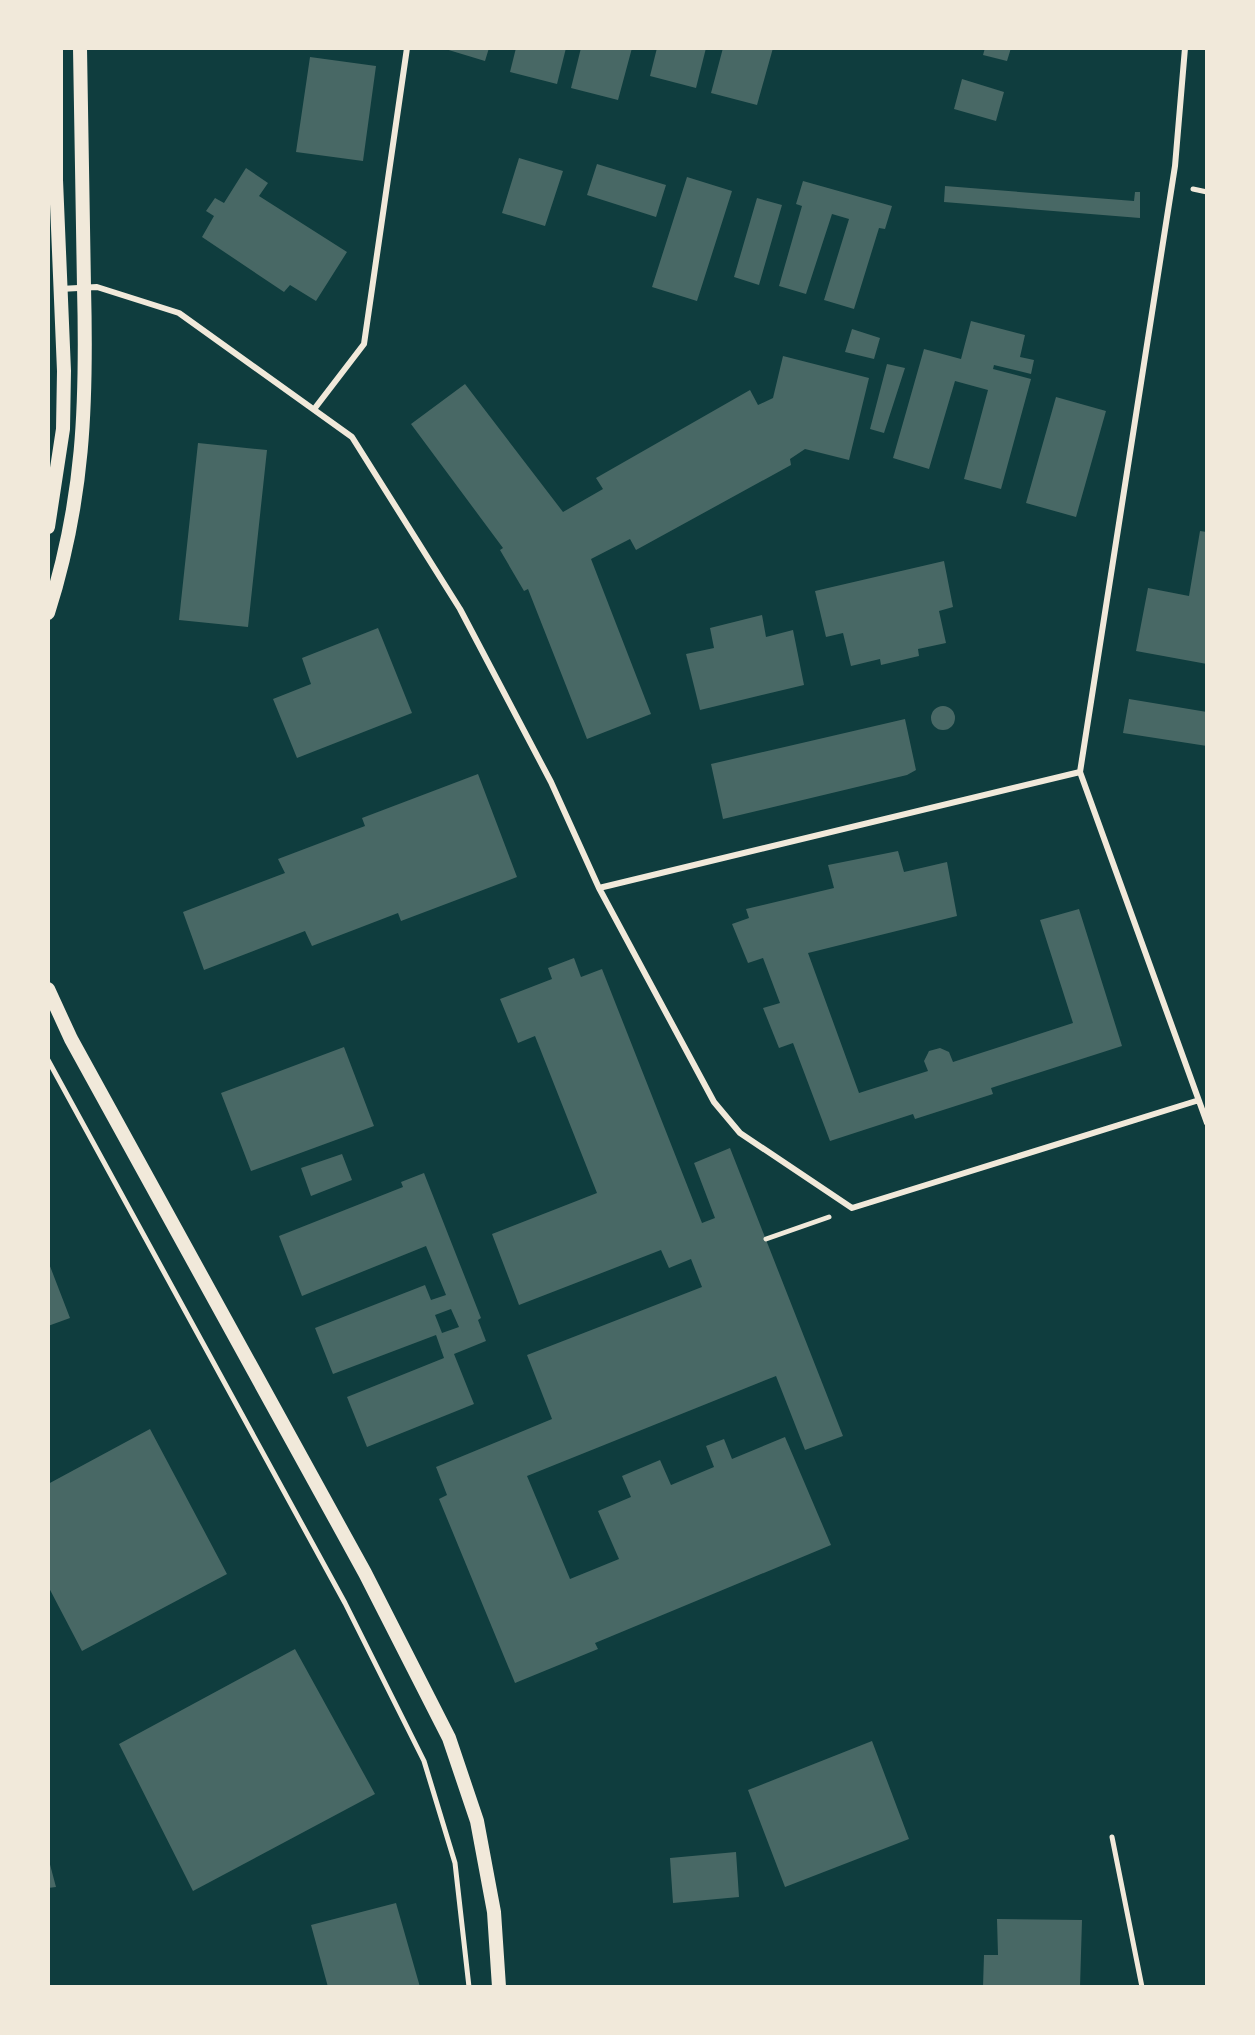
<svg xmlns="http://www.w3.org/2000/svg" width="1255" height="2035" font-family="'PT Sans Narrow',sans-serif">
<rect width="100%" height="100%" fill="#0f3d3e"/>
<path fill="#486865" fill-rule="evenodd" d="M 442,48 L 489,48 L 485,61 Z
M 516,48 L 566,48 L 557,84 L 510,72 Z
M 581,48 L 632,48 L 618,100 L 571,88 Z
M 657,48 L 706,48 L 696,88 L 650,76 Z
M 723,48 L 773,48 L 757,105 L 711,93 Z
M 985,48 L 1011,48 L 1007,61 L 983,55 Z
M 310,57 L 376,66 L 363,161 L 296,152 Z
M 962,79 L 1004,92 L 996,121 L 954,109 Z
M 519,158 L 563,171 L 545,226 L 502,213 Z
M 597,164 L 666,185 L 656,217 L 587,195 Z
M 246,168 L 268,183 L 259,196 L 347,252 L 316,301 L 290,285 L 284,292 L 202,237 L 214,216 L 206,211 L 215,198 L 224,203 Z
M 687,177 L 732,191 L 697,301 L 652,287 Z
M 803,181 L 892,206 L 885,229 L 879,228 L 854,309 L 824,300 L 849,219 L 832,214 L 806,294 L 779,286 L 802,206 L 796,204 Z
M 945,186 L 1134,201 L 1135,192 L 1140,192 L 1140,218 L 944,202 Z
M 757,198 L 782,205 L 759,285 L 734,277 Z
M 971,321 L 1025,335 L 1020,357 L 1034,360 L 1031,374 L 994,365 L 993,369 L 1031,379 L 1001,489 L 964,479 L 988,390 L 955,381 L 929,469 L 893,458 L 924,349 L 961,359 Z
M 852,329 L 880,338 L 874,359 L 845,352 Z
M 783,356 L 869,378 L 849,460 L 805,449 L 790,459 L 791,465 L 636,550 L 630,539 L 591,559 L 651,714 L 587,739 L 528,589 L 524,591 L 500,550 L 503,548 L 411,424 L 465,384 L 563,512 L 603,489 L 596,478 L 750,390 L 758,405 L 773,398 Z
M 887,364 L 905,368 L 884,433 L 870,429 Z
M 1056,397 L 1106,411 L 1076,517 L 1026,503 Z
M 198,443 L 267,450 L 248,627 L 179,620 Z
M 1200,531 L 1207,532 L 1207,664 L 1136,651 L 1148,588 L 1189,596 Z
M 944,561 L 953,607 L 939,611 L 946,643 L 918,649 L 919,656 L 881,665 L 880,659 L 851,666 L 843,633 L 826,637 L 815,591 Z
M 762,615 L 766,637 L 793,630 L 804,685 L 700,710 L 686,654 L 714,648 L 710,628 Z
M 378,628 L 412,713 L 297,758 L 273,699 L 311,684 L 302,658 Z
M 1129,699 L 1207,712 L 1207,746 L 1123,733 Z
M931 718a12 12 0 1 1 24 0a12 12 0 1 1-24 0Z
M 905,719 L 916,770 L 907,775 L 723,819 L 711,764 Z
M 478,774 L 517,877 L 401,921 L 398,913 L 312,946 L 305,931 L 204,970 L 183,912 L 285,873 L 278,859 L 365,826 L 362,818 Z
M 898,851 L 904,872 L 947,862 L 957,916 L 808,953 L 859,1093 L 928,1071 L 924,1061 L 929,1051 L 940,1048 L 949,1052 L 953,1062 L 1073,1023 L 1040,920 L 1079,909 L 1122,1046 L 991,1088 L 993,1094 L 915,1119 L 913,1114 L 830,1141 L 793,1043 L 779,1048 L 763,1008 L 780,1003 L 763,958 L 748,963 L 732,924 L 749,918 L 746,909 L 834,888 L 828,865 Z
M 574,958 L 581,977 L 602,969 L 702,1223 L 715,1218 L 694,1163 L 730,1148 L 843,1436 L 805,1450 L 776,1376 L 527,1476 L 570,1579 L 619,1559 L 598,1511 L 631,1497 L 622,1476 L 660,1460 L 671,1485 L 714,1467 L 706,1446 L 724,1439 L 732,1459 L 785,1437 L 831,1545 L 595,1643 L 598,1649 L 515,1683 L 439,1499 L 447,1495 L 436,1467 L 552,1419 L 527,1355 L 702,1287 L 691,1259 L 669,1268 L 661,1250 L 519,1305 L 492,1234 L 597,1193 L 535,1036 L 518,1043 L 500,999 L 552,979 L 548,968 Z
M 344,1047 L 374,1126 L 251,1171 L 221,1093 Z
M 342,1154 L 352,1180 L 311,1196 L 301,1168 Z
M 424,1173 L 481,1318 L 478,1320 L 486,1341 L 454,1354 L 474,1404 L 367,1447 L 347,1397 L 444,1358 L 436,1335 L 333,1374 L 315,1328 L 425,1285 L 431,1300 L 446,1295 L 426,1246 L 302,1296 L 279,1236 L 403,1187 L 401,1182 ZM 451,1309 L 459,1327 L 442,1333 L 435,1315 Z
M 48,1261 L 70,1318 L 48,1326 Z
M 150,1429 L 227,1574 L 82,1651 L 48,1586 L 48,1484 Z
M 295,1649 L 375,1794 L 193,1891 L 119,1744 Z
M 872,1741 L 909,1839 L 785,1887 L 748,1790 Z
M 736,1852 L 739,1897 L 673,1903 L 670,1858 Z
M 48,1857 L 56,1887 L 48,1888 Z
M 396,1903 L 420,1987 L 328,1987 L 311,1925 Z
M 997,1919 L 1082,1920 L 1080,1987 L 983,1987 L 984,1955 L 998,1955 Z"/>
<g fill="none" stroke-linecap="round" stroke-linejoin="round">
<path stroke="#f1e9da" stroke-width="5" d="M 1193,189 L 1207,192
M 48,1060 L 345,1603 L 424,1761 L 455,1863 L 469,1987
M 766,1239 L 829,1217
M 1112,1837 L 1142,1987"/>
<path stroke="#f1e9da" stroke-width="6" d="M 1185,48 L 1175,166 L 1080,772 L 1207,1123
M 60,289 L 97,287 L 179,313 L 352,437 L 460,609 L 551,782 L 599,888 L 714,1102 L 740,1133 L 852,1208 L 1196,1101
M 315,408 L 364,344 L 407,48
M 599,888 L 1080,772"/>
<path stroke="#f1e9da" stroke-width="14" d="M 48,527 L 63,429 L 64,371 L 56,180 L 56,48
M 48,613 C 84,500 87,403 84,287 C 82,207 82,128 80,48
M 48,989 L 71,1039 L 365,1573 L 449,1738 L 477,1821 L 494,1912 L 499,1987"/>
</g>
<rect width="1255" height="2035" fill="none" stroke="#f1e9da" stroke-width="100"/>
</svg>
